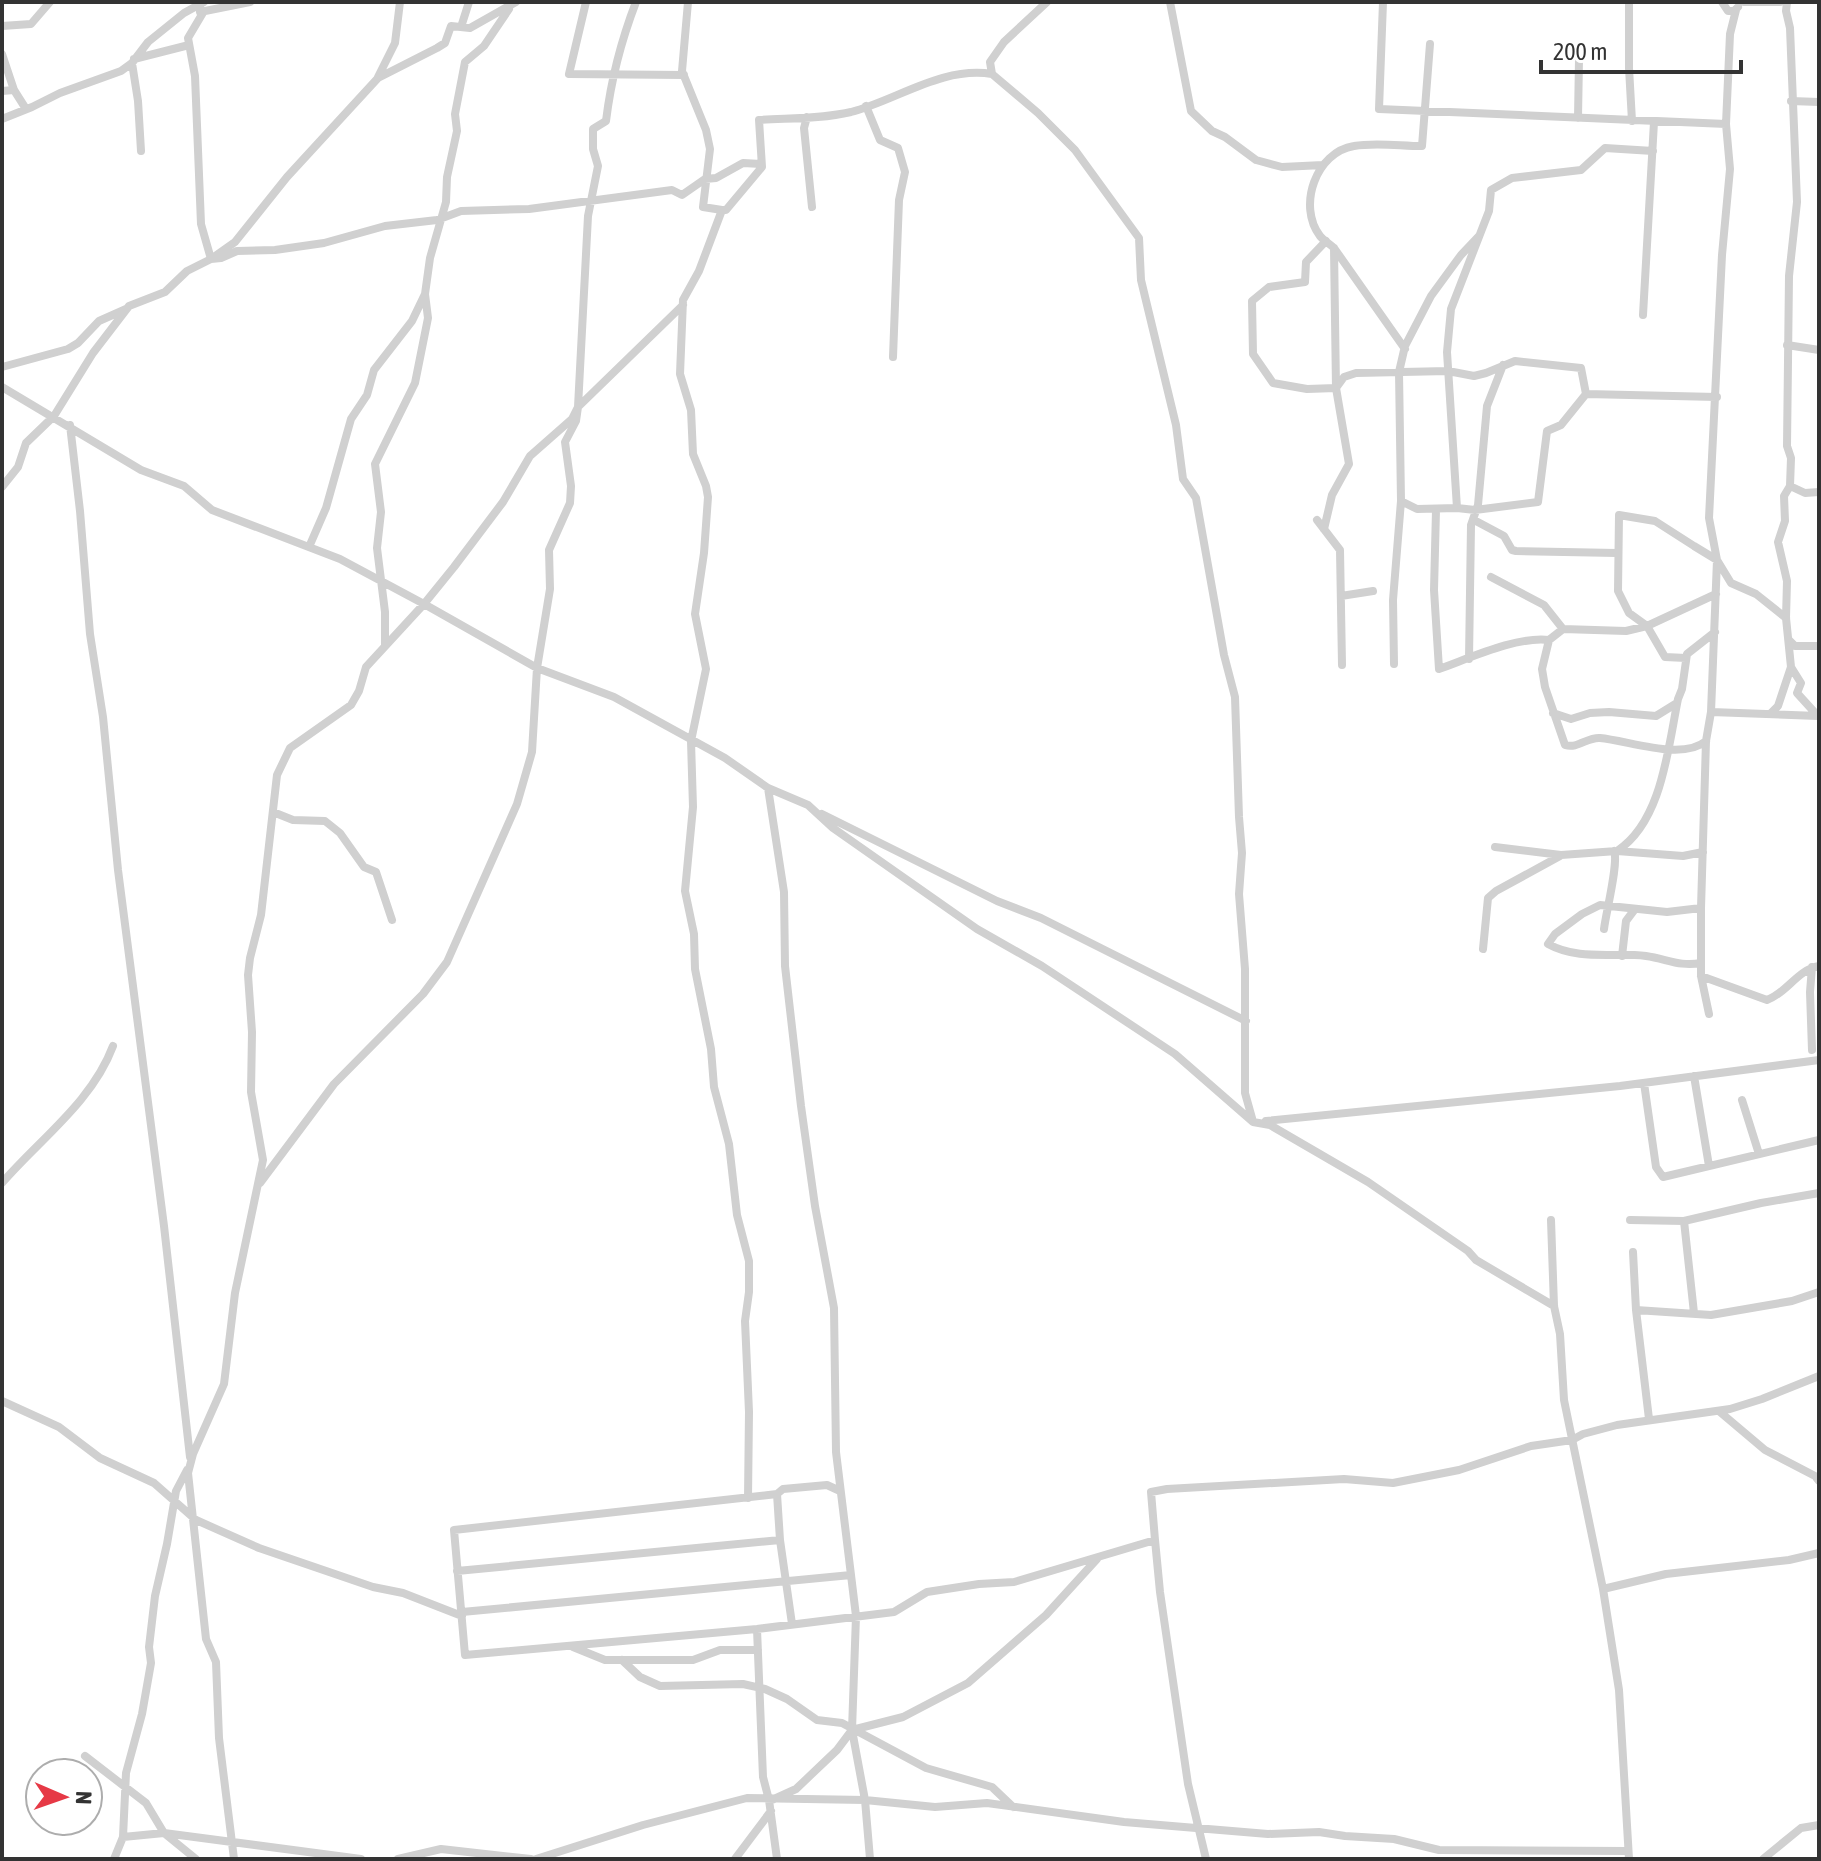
<svg xmlns="http://www.w3.org/2000/svg" width="1821" height="1861" font-family="'Asap Condensed',sans-serif">
<rect width="100%" height="100%" fill="#fff"/>
<g fill="none" stroke-linecap="round" stroke-linejoin="round">
<path stroke="#d0d0d0" stroke-width="8" d="M 586,2 L 569,74 L 684,75
M 688,2 L 682,71 L 706,130 L 710,149 L 703,207 L 722,210
M 1170,2 L 1191,111 L 1212,131 L 1225,137 L 1256,160 L 1282,167 L 1323,165
M 1383,2 L 1379,109 L 1726,124
M 1629,2 L 1629,68 L 1632,121
M 1722,2 L 1728,11 L 1734,11 L 1738,7
M 1744,2 L 1780,2
M 204,11 L 188,38 L 195,76 L 201,224 L 211,259 L 221,258 L 237,251 L 275,250 L 324,243 L 385,226 L 437,220 L 461,211 L 529,209 L 672,190 L 682,195 L 705,179 L 716,178 L 743,163 L 761,164
M 200,12 L 250,2
M 2,26 L 31,24 L 50,2
M 461,27 L 469,2
M 2,54 L 14,90 L 26,109
M 134,59 L 189,45
M 132,63 L 138,101 L 141,151
M 992,74 L 1038,113 L 1075,150 L 1139,238 L 1141,280 L 1176,425 L 1183,479 L 1196,498 L 1224,655 L 1235,697 L 1239,817 L 1242,853 L 1239,894 L 1245,969 L 1245,1093 L 1252,1118
M 378,77 L 395,43 L 400,2
M 2,91 L 14,90
M 1791,101 L 1819,102
M 866,106 L 880,140 L 898,148 L 905,172 L 899,200 L 893,357
M 807,117 L 804,128 L 812,207
M 1578,118 L 1579,59
M 2,119 L 32,107 L 60,93 L 121,71 L 132,63 L 148,42 L 184,13 L 204,2
M 1479,236 L 1461,255 L 1431,296 L 1405,346 L 1399,372 L 1401,501 L 1417,509 L 1457,508 L 1447,352 L 1451,309 L 1489,211 L 1491,190 L 1512,178 L 1581,170 L 1605,148 L 1653,151
M 1326,241 L 1306,262 L 1305,282 L 1269,287 L 1252,301 L 1253,354 L 1273,383 L 1307,389 L 1336,388 L 1344,377 L 1356,373 L 1448,371 L 1474,376 L 1486,373 L 1515,361 L 1581,368 L 1586,394 L 1561,425 L 1547,431 L 1538,502 L 1475,510 L 1457,508
M 1643,315 L 1654,122
M 1787,345 L 1819,350
M 1405,349 L 1334,248 C 1330,244 1323,240 1320,236 C 1297,206 1316,152 1354,146 C 1375,142 1401,146 1422,146 L 1430,44
M 2,367 L 68,349 L 78,343 L 99,321 L 126,309
M 2,387 L 141,470 L 184,486 L 212,510 L 340,559 L 424,604 L 537,668 L 614,697 L 725,758 L 768,788 L 808,805 L 833,828 L 977,929 L 1042,966 L 1175,1054 L 1253,1122 L 1270,1125 L 1368,1182 L 1468,1251 L 1476,1260 L 1554,1306
M 1586,394 L 1717,397
M 70,425 L 80,511 L 90,634 L 103,717 L 118,870 L 164,1226 L 190,1457
M 1790,486 L 1805,493 L 1819,492
M 2,487 L 18,467 L 26,443 L 54,416 L 93,353 L 129,306 L 165,292 L 187,271 L 211,259 L 235,242 L 287,177 L 378,78 L 437,48 L 445,43 L 451,26 L 470,28 L 516,2
M 1436,510 L 1434,590 L 1439,669 C 1470,658 1517,636 1549,640 L 1563,629 L 1626,631 L 1647,626 L 1716,594
M 1317,520 L 1340,550 L 1342,665
M 1474,520 L 1504,536 L 1512,550 L 1516,551 L 1617,553
M 1324,529 L 1332,495 L 1349,464 L 1336,388 L 1334,248
M 309,547 L 326,508 L 351,419 L 367,395 L 374,370 L 412,321 L 425,294
M 1491,577 L 1544,605 L 1563,629
M 1341,596 L 1373,591
M 1549,640 L 1542,669 L 1545,687 L 1565,745 C 1578,749 1587,737 1600,738 C 1630,741 1682,761 1706,741
M 1789,640 L 1795,646 L 1819,646
M 385,646 L 385,612 L 377,548 L 381,512 L 375,464 L 415,383 L 428,318 L 425,294 L 430,258 L 446,202 L 447,177 L 457,131 L 455,114 L 465,62 L 484,46 L 509,9
M 1686,658 L 1665,657 L 1647,626 L 1629,613 L 1618,591 L 1619,515 L 1655,521 L 1694,546 L 1717,560 L 1731,583 L 1756,594 L 1786,618
M 1469,659 L 1471,525 L 1478,505 L 1487,406 L 1503,365
M 1394,664 L 1393,600 L 1401,501
M 1791,667 L 1801,683 L 1797,693 L 1817,715
M 1711,712 L 1818,716
M 1553,713 L 1571,719 L 1590,713 L 1609,712 L 1656,716 L 1677,703
M 1771,713 L 1778,706 L 1791,667 L 1786,618 L 1787,581 L 1778,542 L 1785,521 L 1784,496 L 1790,486 L 1791,458 L 1787,446 L 1789,276 L 1797,202 L 1790,28 L 1786,11 L 1787,2
M 768,788 L 784,892 L 785,966 L 801,1106 L 815,1206 L 834,1308 L 836,1452 L 856,1616 L 852,1730 L 865,1800 L 870,1859
M 273,812 L 293,820 L 325,821 L 340,833 L 364,867 L 376,872 L 392,920
M 822,814 L 997,901 L 1041,918 L 1246,1021
M 1495,847 L 1561,855 L 1617,851 L 1683,856 L 1703,852
M 1617,851 C 1662,822 1668,748 1678,699 L 1682,689 L 1687,654 L 1715,632
M 1604,929 C 1606,912 1619,862 1614,851
M 1483,949 L 1488,898 L 1496,891 L 1560,856
M 1622,956 L 1626,921 L 1635,909
M 1701,963 C 1680,967 1667,959 1646,956 C 1613,952 1579,961 1548,944 L 1555,934 L 1582,914 L 1600,905 L 1667,912 L 1701,908
M 1701,976 L 1767,1000 C 1787,993 1797,970 1819,966
M 1709,1014 L 1701,976 L 1701,908 L 1706,741 L 1711,712 L 1717,560 L 1709,518 L 1722,255 L 1730,169 L 1726,124 L 1730,34 L 1736,10
M 1812,1050 L 1810,992 L 1812,967
M 1694,1076 L 1709,1166
M 1644,1083 L 1656,1167 L 1663,1177 L 1819,1140
M 1742,1100 L 1759,1154
M 1266,1121 L 1620,1086 L 1819,1060
M 2,1183 C 40,1139 92,1102 113,1046
M 260,1183 L 334,1084 L 423,994 L 447,962 L 517,804 L 532,752 L 537,668 L 550,589 L 549,550 L 570,503 L 571,486 L 565,442 L 576,421 L 578,407 L 588,216 L 598,166 L 593,149 L 593,129 L 606,121 C 611,80 621,41 636,2
M 1551,1220 L 1554,1306 L 1560,1334 L 1564,1400 L 1603,1589 L 1619,1690 L 1629,1859
M 1630,1220 L 1684,1221 L 1761,1203 L 1819,1193
M 1684,1221 L 1694,1313
M 1633,1252 L 1636,1310 L 1649,1419
M 1636,1310 L 1711,1315 L 1792,1301 L 1819,1292
M 2,1401 L 59,1427 L 100,1458 L 154,1483 L 196,1520 L 259,1548 L 373,1587 L 403,1593 L 462,1616
M 1720,1412 L 1765,1450 L 1815,1476 L 1819,1481
M 777,1494 L 783,1489 L 827,1485 L 840,1491
M 748,1498 L 749,1412 L 745,1321 L 749,1292 L 749,1261 L 737,1215 L 729,1144 L 714,1087 L 711,1049 L 695,969 L 694,934 L 685,891 L 693,807 L 691,741 L 706,669 L 695,614 L 704,553 L 708,497 L 706,486 L 693,454 L 691,410 L 680,374 L 683,300 L 699,271 L 722,210 L 726,210 L 762,167 L 759,120 C 789,118 821,119 851,112 C 897,100 942,66 992,74 L 990,62 L 1004,42 L 1047,2
M 780,1540 L 777,1494 L 454,1530 L 465,1655 L 757,1629 L 894,1612 L 927,1592 L 979,1584 L 1014,1582 L 1155,1540 L 1151,1492 L 1167,1489 L 1344,1479 L 1393,1483 L 1459,1470 L 1531,1446 L 1572,1440 L 1583,1434 L 1617,1425 L 1730,1409 L 1762,1399 L 1819,1376
M 1155,1540 L 1160,1592 L 1188,1784 L 1206,1859
M 457,1571 L 780,1540 L 792,1624
M 1603,1589 L 1666,1574 L 1789,1560 L 1819,1553
M 462,1612 L 851,1575
M 757,1629 L 763,1777 L 769,1800 L 777,1859
M 573,1647 L 605,1660 L 693,1660 L 720,1650 L 758,1650
M 622,1660 L 640,1677 L 660,1686 L 743,1684 L 765,1689 L 787,1699 L 817,1720 L 842,1723 L 926,1768 L 992,1787 L 1013,1807
M 85,1756 L 146,1803 L 164,1833 L 361,1859
M 774,1799 L 796,1789 L 837,1750 L 852,1730 L 903,1717 L 968,1683 L 1046,1615 L 1097,1559
M 123,1837 L 164,1833 L 196,1859
M 114,1859 L 123,1837 L 126,1773 L 142,1714 L 151,1663 L 149,1647 L 155,1596 L 167,1544 L 176,1491 L 187,1470
M 234,1859 L 219,1738 L 216,1662 L 206,1639 L 188,1473 L 193,1454 L 224,1384 L 235,1293 L 263,1160 L 251,1092 L 252,1032 L 248,975 L 250,958 L 261,915 L 277,775 L 290,748 L 351,705 L 359,691 L 366,667 L 424,604 L 454,567 L 503,502 L 530,456 L 572,419 L 578,407 L 683,305
M 398,1859 L 441,1849 L 531,1859
M 536,1859 L 643,1825 L 747,1798 L 865,1800 L 935,1807 L 987,1803 L 1124,1822 L 1268,1834 L 1319,1832 L 1345,1836 L 1394,1839 L 1439,1850 L 1628,1851
M 735,1859 L 771,1811
M 1763,1859 L 1801,1828 L 1819,1825"/>
</g>
<rect width="1821" height="1861" fill="none" stroke="#333333" stroke-width="8"/>
<g transform="translate(64 1797) rotate(92)"><circle r="38" fill="#ffffff" stroke="#adadad" stroke-width="2"/>
<path d="M0-6L14 30L0 20L-14 30Z" fill="#e63946"/>
<text y="-12" font-size="22" font-weight="bold" text-anchor="middle" fill="#333333">N</text>
</g>
<path d="M1541 60v12h200v-12" fill="none" stroke="#333333" stroke-width="4"/>
<text x="1553" y="60" font-size="24" fill="#333333" stroke="#ffffff" stroke-width="6" paint-order="stroke">200 m</text>
</svg>
